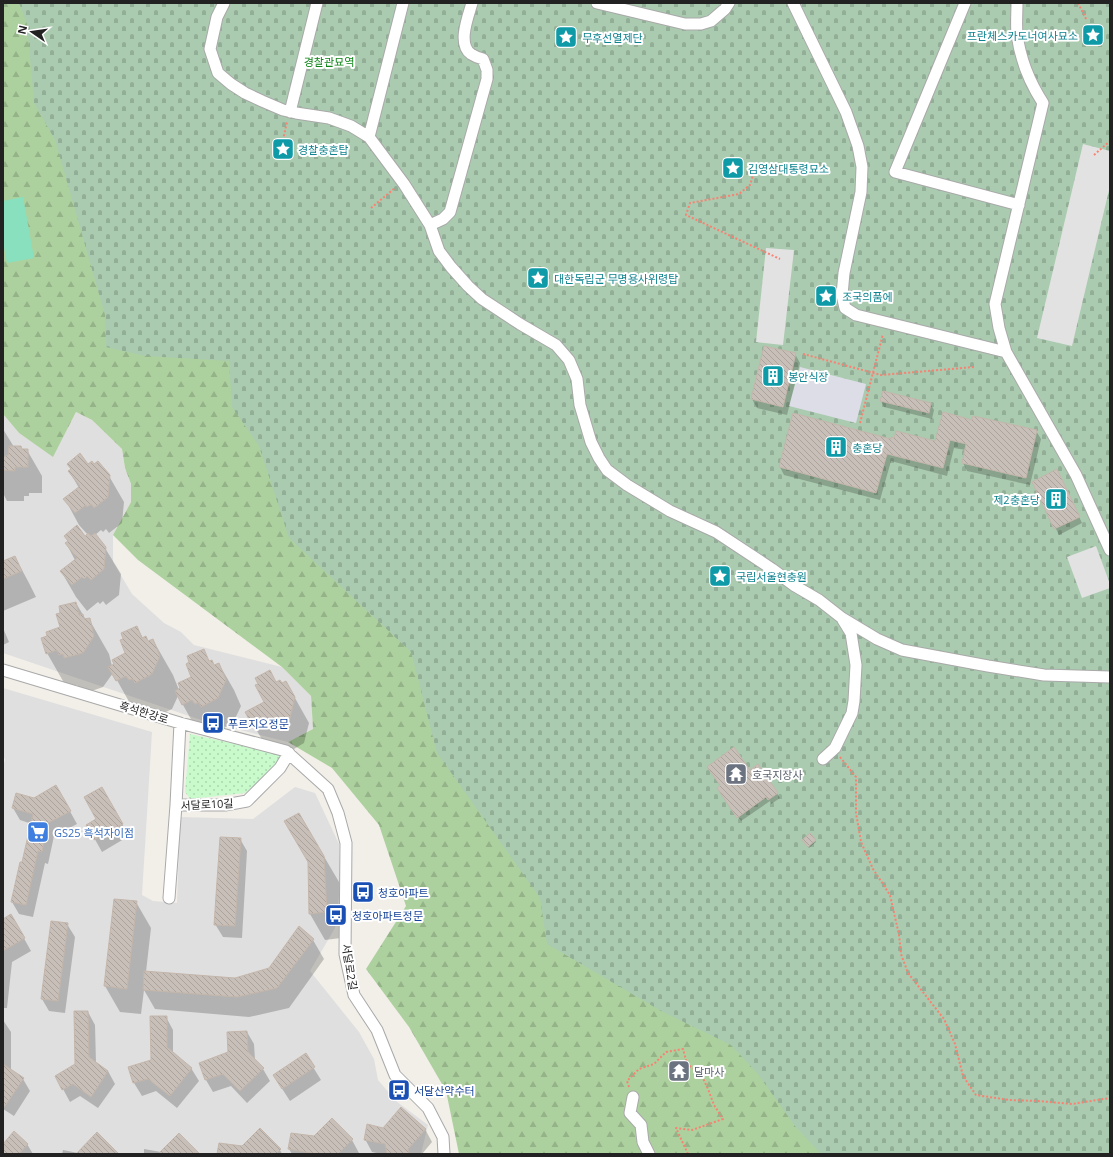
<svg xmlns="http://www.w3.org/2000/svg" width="1113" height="1157" font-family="'Open Sans','Noto Sans KR',sans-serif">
<defs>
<pattern id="forest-firs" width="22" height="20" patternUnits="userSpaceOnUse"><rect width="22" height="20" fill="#add19e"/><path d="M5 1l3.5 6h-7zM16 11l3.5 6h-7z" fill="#95b388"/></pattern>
<pattern id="cemetery-stones" width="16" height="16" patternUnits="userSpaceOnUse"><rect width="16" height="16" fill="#aacbaf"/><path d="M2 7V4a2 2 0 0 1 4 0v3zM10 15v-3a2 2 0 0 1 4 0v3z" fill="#92ae96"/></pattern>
<pattern id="park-dots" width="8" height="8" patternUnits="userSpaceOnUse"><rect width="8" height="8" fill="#c8facc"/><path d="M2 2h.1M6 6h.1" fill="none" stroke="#acd6af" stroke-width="1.8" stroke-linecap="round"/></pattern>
<pattern id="building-back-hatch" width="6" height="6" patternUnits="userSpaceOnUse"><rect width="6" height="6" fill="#c7bfb8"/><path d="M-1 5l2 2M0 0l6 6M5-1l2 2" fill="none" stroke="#aba49e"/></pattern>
</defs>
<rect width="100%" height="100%" fill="#f2efe9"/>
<path fill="#e0dfdf" d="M 76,412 L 92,420 L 122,449 L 125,468 L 131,484 L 131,502 L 113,535 L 113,562 L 132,594 L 164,623 L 181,632 L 194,645 L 282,667 L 311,696 L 313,729 L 288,742 L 204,721 L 3,653 L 3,414 L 19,433 L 53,456 Z
M 3,688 L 152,732 L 142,895 L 153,901 L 177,903 L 180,817 L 253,819 L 295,787 L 315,793 L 339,844 L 340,888 L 335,928 L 310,971 L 359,1032 L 374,1059 L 378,1080 L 396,1101 L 428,1125 L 421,1154 L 3,1154 L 3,769 L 5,759 L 3,757 Z"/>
<path fill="url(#forest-firs)" d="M 3,3 L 224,3 L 1110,1154 L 459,1154 L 446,1091 L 409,1027 L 366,969 L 406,906 L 379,825 L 332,768 L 288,742 L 313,729 L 311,696 L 282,667 L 138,560 L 113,535 L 131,502 L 131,484 L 125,468 L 122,449 L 92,420 L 76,412 L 53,457 L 19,433 L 3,414 Z"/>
<path fill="url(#cemetery-stones)" d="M 19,3 L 1110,3 L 1110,1154 L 821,1154 L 795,1126 L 757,1073 L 731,1045 L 661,1011 L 547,944 L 540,898 L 437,753 L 411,652 L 289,538 L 259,446 L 232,407 L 229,361 L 145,356 L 106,347 L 105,315 L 55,140 L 34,103 L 27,24 Z"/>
<path fill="url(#park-dots)" d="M 190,734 L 281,754 L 280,761 L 276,768 L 245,793 L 190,799 L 185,792 Z"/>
<path fill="#88e0be" d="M 23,197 L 34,258 L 7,263 L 3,242 L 3,201 Z"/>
<path fill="#e2e2e2" d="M 1083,144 L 1110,151 L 1110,186 L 1072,346 L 1037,338 Z
M 766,248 L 794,250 L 783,345 L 756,342 Z
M 1096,546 L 1110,584 L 1110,588 L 1082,598 L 1067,557 Z"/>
<path fill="#dddde8" d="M 800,367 L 866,384 L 856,423 L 789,406 Z"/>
<path fill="#0003" d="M 1095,30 L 1099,30 L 1104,38 L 1104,43 L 1101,45 L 1096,45 L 1091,37 L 1091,34 Z
M 764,347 L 795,354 L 800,363 L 787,415 L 757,408 L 752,399 Z
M 883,392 L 930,403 L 934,410 L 932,419 L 884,407 L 881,401 Z
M 972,421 L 1036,431 L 1041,439 L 1030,485 L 967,471 L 963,463 L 966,450 L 954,448 L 947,476 L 891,461 L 880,500 L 784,475 L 780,467 L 891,441 L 936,442 Z
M 3,429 L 14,447 L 22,450 L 27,450 L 42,476 L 42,493 L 29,493 L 29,496 L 24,496 L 24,501 L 7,501 L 3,493 Z
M 68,464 L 88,465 L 109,476 L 124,502 L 122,523 L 109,533 L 106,529 L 103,532 L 101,530 L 95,535 L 105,548 L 121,574 L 119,595 L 106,605 L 103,601 L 100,604 L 98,602 L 87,611 L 76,597 L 61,571 L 75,560 L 66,543 L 68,542 L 65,536 L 85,537 L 88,535 L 79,525 L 65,499 L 79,488 L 69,471 L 71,469 Z
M 1060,477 L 1082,523 L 1059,535 L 1033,482 Z
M 15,557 L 29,583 L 36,597 L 3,611 L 3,562 Z
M 76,603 L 86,620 L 89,619 L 109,654 L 112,666 L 126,653 L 137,627 L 143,638 L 148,642 L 153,640 L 173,675 L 179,690 L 192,677 L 203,651 L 210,662 L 214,666 L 219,664 L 234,690 L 241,706 L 233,723 L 217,732 L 197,730 L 178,696 L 172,709 L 156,717 L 147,710 L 137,716 L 113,673 L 103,687 L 86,693 L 80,689 L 77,685 L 67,688 L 47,653 Z
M 3,628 L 9,642 L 3,645 Z
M 286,682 L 309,723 L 304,743 L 289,752 L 282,747 L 270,753 L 246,712 L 265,702 L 276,683 L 281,684 Z
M 758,766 L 780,798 L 771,804 L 770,801 L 741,821 L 721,793 Z
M 56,786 L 77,824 L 54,836 L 48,864 L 45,863 L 33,917 L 19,914 L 12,902 L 23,864 L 32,824 L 20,820 L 13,808 L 34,799 Z
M 109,801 L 129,836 L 102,852 L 87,825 L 98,819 Z
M 299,814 L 339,882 L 341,938 L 325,940 L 310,914 L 309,862 Z
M 810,834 L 816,842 L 809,848 L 804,842 Z
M 240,839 L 247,851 L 242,938 L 223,937 L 215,924 Z
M 115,900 L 136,902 L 151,928 L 146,972 L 235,979 L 270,969 L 299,928 L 313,940 L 324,959 L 289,1008 L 249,1017 L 155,1009 L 144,990 L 141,1014 L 120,1012 L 105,986 Z
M 11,915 L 31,951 L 12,962 L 7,1008 L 3,1008 L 3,920 Z
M 67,924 L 75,937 L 65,1013 L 49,1011 L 42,999 Z
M 88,1012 L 95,1025 L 96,1063 L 108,1071 L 115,1084 L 98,1108 L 80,1096 L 70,1102 L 63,1089 L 76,1065 Z
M 166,1017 L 173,1030 L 173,1054 L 191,1068 L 199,1081 L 177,1108 L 156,1091 L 142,1096 L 134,1083 L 129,1068 L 152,1061 Z
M 3,1020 L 11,1032 L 11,1071 L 23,1079 L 30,1091 L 14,1116 L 3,1109 Z
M 247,1032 L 254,1044 L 255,1060 L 263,1069 L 270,1081 L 247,1103 L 231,1086 L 213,1092 L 206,1080 L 200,1063 L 229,1053 Z
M 305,1054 L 321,1080 L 290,1101 L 281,1087 Z
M 332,1120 L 352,1140 L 359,1153 L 358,1154 L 292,1154 L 289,1149 L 292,1134 L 314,1138 Z
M 384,1129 L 425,1129 L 432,1142 L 422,1154 L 381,1154 L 372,1152 L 365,1139 Z
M 27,1144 L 33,1154 L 3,1154 L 3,1145 Z
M 144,1149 L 161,1152 L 199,1154 L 144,1154 Z
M 63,1150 L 78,1153 L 118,1154 L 62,1154 Z
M 280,1150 L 282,1154 L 218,1154 Z"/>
<path fill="url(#building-back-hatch)" stroke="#c4b6ab" d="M1089 35a7 7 0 1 1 14 0a7 7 0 1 1-14 0Z
M 764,346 L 796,353 L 783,407 L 751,399 Z
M 883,391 L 931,403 L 929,413 L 880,401 Z
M 943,412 L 972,420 L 973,416 L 1037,430 L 1026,478 L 962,463 L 966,444 L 950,440 L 943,468 L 887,454 L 876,493 L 779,467 L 793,413 L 891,439 L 891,437 L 894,438 L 896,431 L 935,441 Z
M 9,446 L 21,446 L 22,449 L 28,449 L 28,467 L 15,467 L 15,471 L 3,470 L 3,457 L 8,455 Z
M 80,453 L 88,464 L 92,461 L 94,464 L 98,461 L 110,475 L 108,497 L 94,508 L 91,504 L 87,507 L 86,505 L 75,513 L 63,499 L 80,486 L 68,471 L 71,469 L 67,464 Z
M 1057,469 L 1080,517 L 1054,529 L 1032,482 Z
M 77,525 L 85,536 L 88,533 L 91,536 L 95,533 L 106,547 L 104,569 L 91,580 L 87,576 L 84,579 L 82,577 L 72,585 L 60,571 L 77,558 L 65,543 L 68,541 L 64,536 Z
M 15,556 L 22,571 L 3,579 L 3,561 Z
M 76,602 L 79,615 L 83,614 L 84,619 L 90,618 L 94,636 L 83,653 L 64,658 L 63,654 L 59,655 L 57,650 L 46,654 L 41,638 L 47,636 L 46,632 L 60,627 L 56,614 L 60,613 L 59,606 Z
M 137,626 L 142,638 L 146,636 L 148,641 L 153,639 L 160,656 L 152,674 L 135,683 L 133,679 L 129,680 L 126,676 L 116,681 L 108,667 L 114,664 L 112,660 L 125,653 L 120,640 L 123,639 L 121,633 Z
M 204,649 L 209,661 L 212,660 L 214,665 L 219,663 L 226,680 L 218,698 L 201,707 L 199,702 L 195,704 L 192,700 L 182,705 L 175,691 L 180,688 L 178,683 L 191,677 L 186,664 L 189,662 L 187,656 Z
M 270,670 L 276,682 L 280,680 L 282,683 L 286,681 L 295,697 L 290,718 L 273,726 L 271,722 L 267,724 L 266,722 L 254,728 L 245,712 L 264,702 L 255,685 L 258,684 L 255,678 Z
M 734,747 L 750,770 L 758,764 L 778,793 L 768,800 L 766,797 L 737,818 L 717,788 L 720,785 L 707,767 Z
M 56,785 L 71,811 L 48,823 L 42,852 L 38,851 L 26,905 L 11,902 L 20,862 L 22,862 L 33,814 L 12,808 L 16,793 L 34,798 Z
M 102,787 L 123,824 L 94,840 L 86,825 L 96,819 L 84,797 Z
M 299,813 L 324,856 L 327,912 L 309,914 L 308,862 L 284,821 Z
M 810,833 L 816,840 L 808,847 L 802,840 Z
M 220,837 L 241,838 L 235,926 L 214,925 Z
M 114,899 L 137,901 L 127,989 L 104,986 Z
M 11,914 L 25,938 L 3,951 L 3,919 Z
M 51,921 L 68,923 L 58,1001 L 41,999 Z
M 299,926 L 314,939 L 277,988 L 237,997 L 143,990 L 144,971 L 235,978 L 269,968 Z
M 74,1011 L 88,1011 L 89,1057 L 108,1071 L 91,1097 L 73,1084 L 62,1090 L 55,1076 L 75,1064 Z
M 150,1016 L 167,1016 L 167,1047 L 192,1068 L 170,1096 L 148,1079 L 133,1083 L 128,1067 L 151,1060 Z
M 247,1031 L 248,1052 L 264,1068 L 240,1091 L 223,1074 L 205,1080 L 199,1063 L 228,1052 L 227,1032 Z
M 306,1053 L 315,1067 L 282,1089 L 273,1075 Z
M 3,1064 L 24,1078 L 3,1109 Z
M 401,1107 L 426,1129 L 408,1149 L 409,1154 L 387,1154 L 385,1144 L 364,1140 L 367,1124 L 383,1128 Z
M 332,1118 L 353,1139 L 338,1154 L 316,1154 L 288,1149 L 291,1133 L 314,1136 Z
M 260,1128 L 281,1149 L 276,1154 L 217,1154 L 219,1143 L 242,1146 Z
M 14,1131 L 28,1144 L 19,1154 L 3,1154 L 3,1144 Z
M 97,1132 L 119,1154 L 76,1154 Z
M 179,1133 L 200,1154 L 158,1154 Z"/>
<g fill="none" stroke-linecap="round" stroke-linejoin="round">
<g stroke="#a9a9a9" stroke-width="13">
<path id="minor" d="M 224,3 L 217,17 L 210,49 L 218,73 L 231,84 L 245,93 L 262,101 L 283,110 L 296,113 L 329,118 L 351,126 L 369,137 L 404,184 L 430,225 L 439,251 L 451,267 L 468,286 L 482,299 L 520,324 L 556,345 L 569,360 L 577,379 L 580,405 L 591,442 L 599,458 L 607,470 L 627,485 L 670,511 L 716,532 L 772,569 L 795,586 L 819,600 L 842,618 L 877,639 L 902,650 L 988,666 L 1044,675 L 1110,677
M 597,3 L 685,24 L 701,24 L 711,21 L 725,9 L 729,3
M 793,3 L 846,112 L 858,146 L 862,167 L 861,192 L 844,273 L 842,295 L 845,308 L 856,315 L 1006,352 L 1076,475 L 1110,550
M 965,3 L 895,172 L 1019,205
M 290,112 L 317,3
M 369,137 L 403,3
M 430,225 L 443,219 L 450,212 L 487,79 L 487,70 L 483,59 C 479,58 474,56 471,54 C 457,44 468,17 472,3
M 1006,352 L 999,328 L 995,304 L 1043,103 C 1030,83 1020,58 1017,34 C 1016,24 1017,13 1017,3
M 3,670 L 180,723 L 286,751 L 328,789 L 338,813 L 346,843 L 345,954 L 354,995 L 377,1030 L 395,1075 L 428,1108 L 443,1137 L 444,1154
M 823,759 L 835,748 L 852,713 L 854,701 L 856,665 L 851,633 L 843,620
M 176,805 L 225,805 L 247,801 L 280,768 L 289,753
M 169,898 L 176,805 L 180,723
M 633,1097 L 630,1113 L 641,1125 L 643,1142 L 649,1154"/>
</g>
<path stroke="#fa8072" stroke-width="2" stroke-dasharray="2 2" stroke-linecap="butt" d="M 1078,3 L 1087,21
M 282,144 L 287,122
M 1094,155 L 1110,141
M 755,169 L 750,185 L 739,194 L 690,203 L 686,215 L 780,259
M 371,208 L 395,188
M 803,354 L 881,375 L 974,367
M 860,423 L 883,334
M 840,757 L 856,777 L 856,813 L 861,842 L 873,869 L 890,895 L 899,935 L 901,954 L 908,973 L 944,1019 L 955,1044 L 963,1076 L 976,1095 L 1009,1100 L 1038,1101 L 1072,1104 L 1110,1098
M 629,1087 L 627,1081 L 639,1069 L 654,1064 L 666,1052 L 683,1049 L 687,1064 L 701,1074 L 708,1089 L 714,1105 L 723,1119 L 692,1130 L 676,1128 L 688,1154"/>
<use href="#minor" stroke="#fff" stroke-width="11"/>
</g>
<defs>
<g id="sight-square" transform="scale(1.15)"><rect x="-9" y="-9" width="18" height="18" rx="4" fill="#0f9aa8" stroke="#fff"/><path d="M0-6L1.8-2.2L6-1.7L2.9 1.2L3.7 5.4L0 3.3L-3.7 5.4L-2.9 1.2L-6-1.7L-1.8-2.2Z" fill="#fff"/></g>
<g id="building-square" transform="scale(1.15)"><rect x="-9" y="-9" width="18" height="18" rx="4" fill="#0f9aa8" stroke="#fff"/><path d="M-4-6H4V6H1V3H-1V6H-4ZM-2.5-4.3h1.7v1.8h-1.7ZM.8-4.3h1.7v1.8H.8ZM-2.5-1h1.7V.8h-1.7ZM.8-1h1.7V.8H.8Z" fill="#fff"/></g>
<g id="bus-square" transform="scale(1.15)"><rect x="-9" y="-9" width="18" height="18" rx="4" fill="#1a4fb4" stroke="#fff"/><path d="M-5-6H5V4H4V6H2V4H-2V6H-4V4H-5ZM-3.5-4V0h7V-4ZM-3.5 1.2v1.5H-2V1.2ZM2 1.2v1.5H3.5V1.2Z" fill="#fff"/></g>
<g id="temple-square" transform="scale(1.15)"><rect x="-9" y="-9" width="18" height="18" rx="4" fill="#6b7280" stroke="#fff"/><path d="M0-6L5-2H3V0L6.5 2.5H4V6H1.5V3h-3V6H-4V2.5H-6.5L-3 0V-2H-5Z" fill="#fff"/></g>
<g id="supermarket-square" transform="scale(1.15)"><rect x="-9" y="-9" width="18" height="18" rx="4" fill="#3f7fe0" stroke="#fff"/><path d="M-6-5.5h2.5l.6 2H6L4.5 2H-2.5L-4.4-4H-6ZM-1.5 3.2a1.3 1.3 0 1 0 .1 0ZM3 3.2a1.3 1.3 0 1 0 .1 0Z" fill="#fff"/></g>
</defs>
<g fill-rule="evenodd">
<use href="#sight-square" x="1093" y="35"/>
<use href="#sight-square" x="566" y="37"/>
<use href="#sight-square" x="283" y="149"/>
<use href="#sight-square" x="733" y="168"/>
<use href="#sight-square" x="538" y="278"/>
<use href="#sight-square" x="826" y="296"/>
<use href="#building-square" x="773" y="376"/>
<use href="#building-square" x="836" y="447"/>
<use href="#building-square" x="1056" y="499"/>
<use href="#sight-square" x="720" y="576"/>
<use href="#bus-square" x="213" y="723"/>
<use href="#temple-square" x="736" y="774"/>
<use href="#supermarket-square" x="38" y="832"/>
<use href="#bus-square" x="363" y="892"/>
<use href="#bus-square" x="336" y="915"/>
<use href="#temple-square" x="679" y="1071"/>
<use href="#bus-square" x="399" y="1090"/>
</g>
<g text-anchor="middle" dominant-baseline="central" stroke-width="4" stroke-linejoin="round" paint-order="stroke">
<g font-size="11" fill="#0d838f" stroke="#fff" text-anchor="start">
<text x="1078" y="35" text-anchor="end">프란체스카도너여사묘소</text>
<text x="582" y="37">무후선열제단</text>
<text x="298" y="149">경찰충혼탑</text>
<text x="748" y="168">김영삼대통령묘소</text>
<text x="554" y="278">대한독립군 무명용사위령탑</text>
<text x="842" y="296">조국의품에</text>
<text x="788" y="376">봉안식장</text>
<text x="852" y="447">충혼당</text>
<text x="1040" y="499" text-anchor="end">제2충혼당</text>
<text x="736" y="576">국립서울현충원</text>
</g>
<g font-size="11" fill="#0c8416" stroke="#fff">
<text x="329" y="61">경찰관묘역</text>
</g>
<g font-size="11" fill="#222" stroke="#fff">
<text transform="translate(144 712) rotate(17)">흑석한강로</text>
<text transform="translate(207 804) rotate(-3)">서달로10길</text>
<text transform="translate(350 967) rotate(81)">서달로2길</text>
</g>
<g font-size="11" fill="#164399" stroke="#fff" text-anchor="start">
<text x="228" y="723">푸르지오정문</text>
<text x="378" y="892">청호아파트</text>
<text x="352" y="915">청호아파트정문</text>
<text x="414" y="1090">서달산약수터</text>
</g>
<g font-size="11" fill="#5b616d" stroke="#fff" text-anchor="start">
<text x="752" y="774">호국지장사</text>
<text x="694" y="1071">달마사</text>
</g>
<g font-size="11" fill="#366cbe" stroke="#fff" text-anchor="start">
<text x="54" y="832">GS25 흑석자이점</text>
</g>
</g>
<rect width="1113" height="1157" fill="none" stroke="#222222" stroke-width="8"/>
<g transform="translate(32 32) rotate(283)" stroke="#ffffff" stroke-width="3" paint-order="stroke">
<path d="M0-3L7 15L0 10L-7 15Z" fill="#222222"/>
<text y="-6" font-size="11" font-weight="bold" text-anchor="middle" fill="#222222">N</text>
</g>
</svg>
